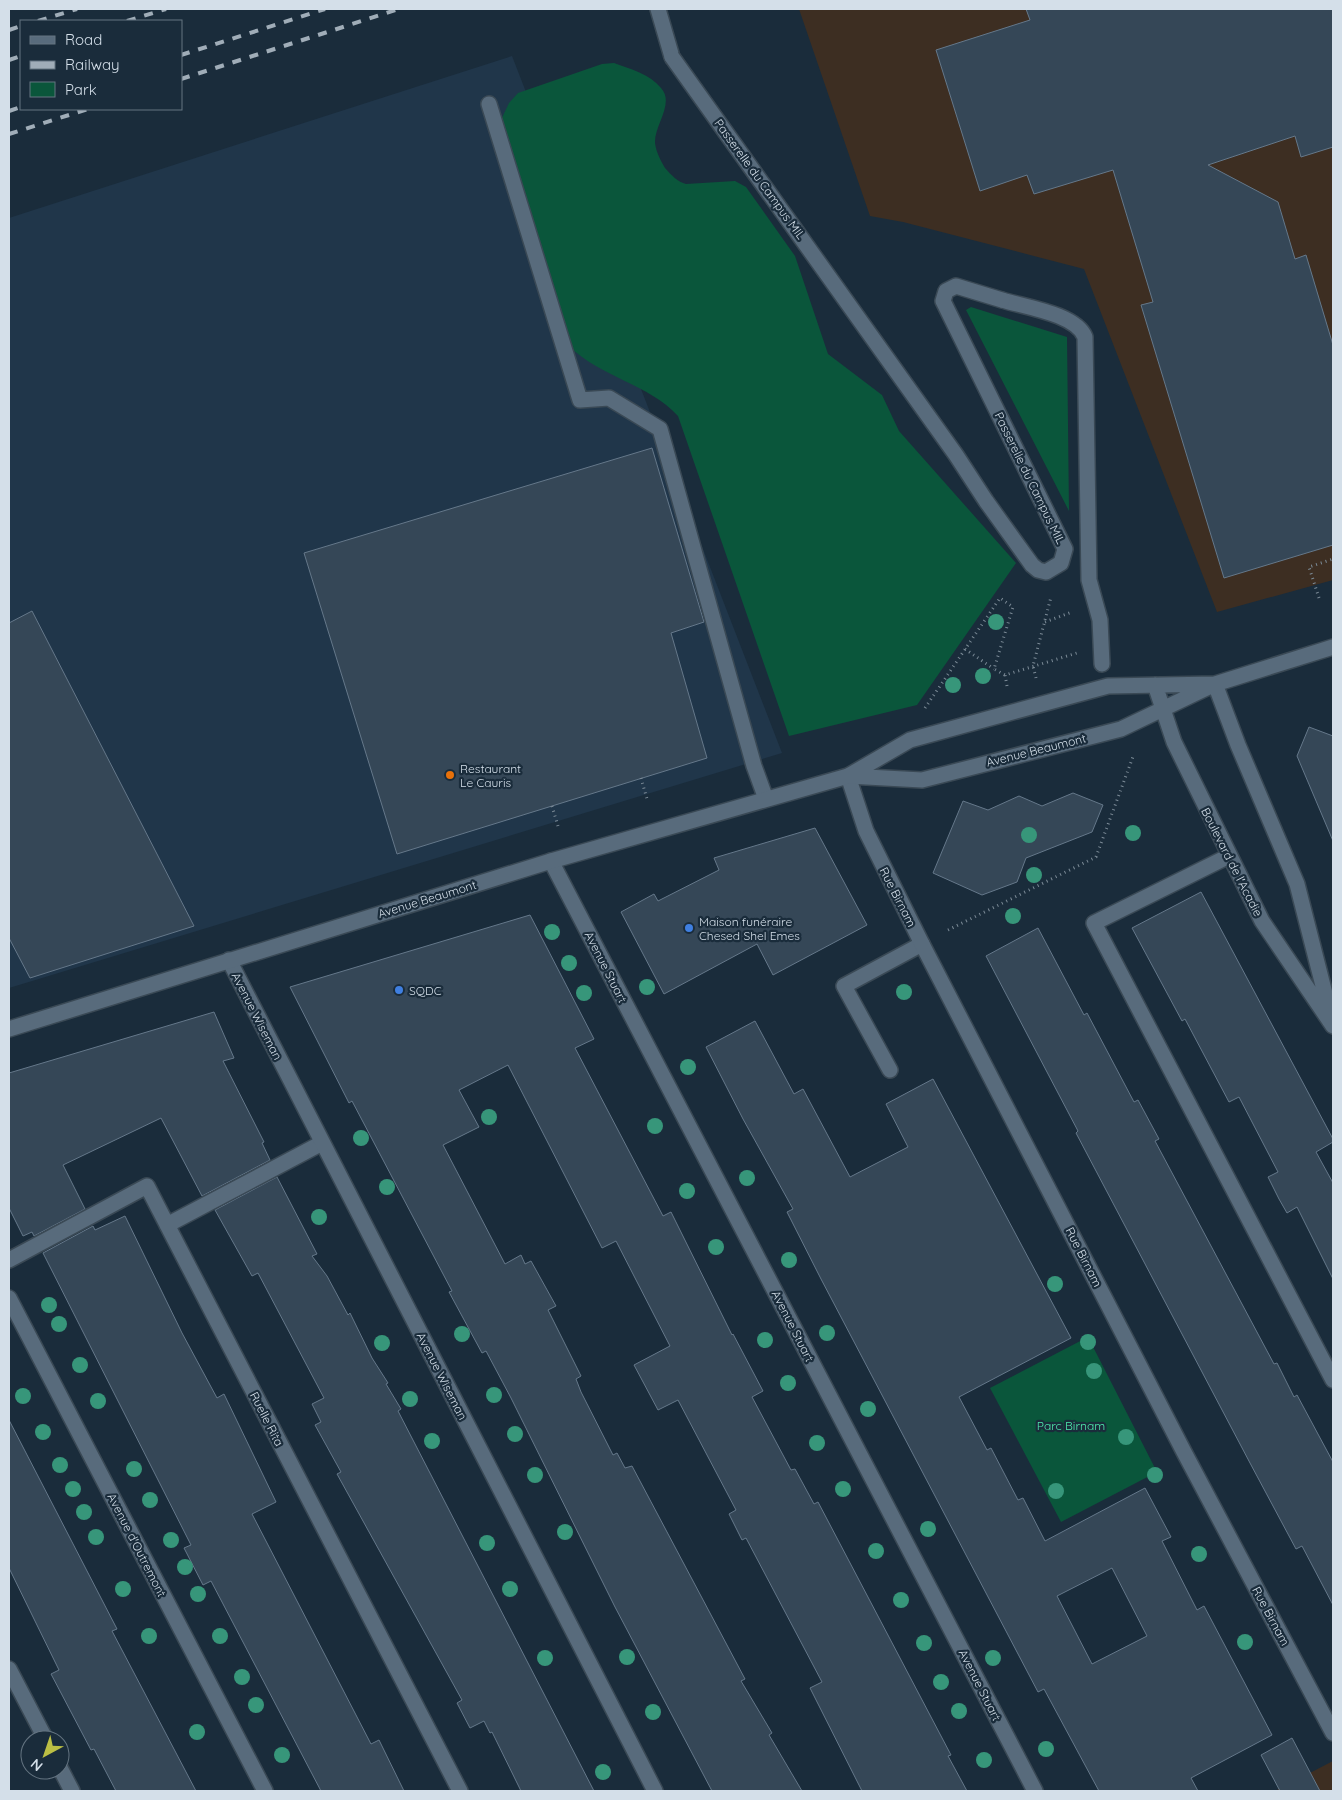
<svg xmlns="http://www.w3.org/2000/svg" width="1342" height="1800" font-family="Quicksand,sans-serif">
<rect width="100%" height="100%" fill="#1a2c3b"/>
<path fill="#3d2e22" d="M 799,9 L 1333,9 L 1333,580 L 1217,612 L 1084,269 L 903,222 L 870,216 Z
M 1333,1761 L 1333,1791 L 1275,1791 Z"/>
<path fill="#20364a" d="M 512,56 L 782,753 L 9,988 L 9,218 Z"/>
<path fill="#0a563b" d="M 614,63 C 630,69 650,74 661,88 C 675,103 654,126 655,143 C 656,152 661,161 665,168 C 671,175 678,182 686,184 L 735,181 L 746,187 L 795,256 L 828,354 L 882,395 L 899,431 L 1016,563 L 917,705 L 789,736 L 678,416 C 649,384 600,377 569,346 L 500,122 L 509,103 L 518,93 L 602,64 Z
M 971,307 L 1067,337 L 1069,511 L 966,310 Z
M 1088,1337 L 1157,1472 L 1061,1522 L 990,1388 Z"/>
<path fill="#354757" stroke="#65788a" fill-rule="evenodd" d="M 1026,9 L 1333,9 L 1333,147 L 1301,157 L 1295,136 L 1208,165 L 1278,202 L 1295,259 L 1306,255 L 1333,345 L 1333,545 L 1224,578 L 1141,305 L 1153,302 L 1113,170 L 1034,194 L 1027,175 L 980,191 L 936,50 L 1030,20 Z
M 652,448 L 704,622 L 671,633 L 707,758 L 397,854 L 304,553 Z
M 32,611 L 194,926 L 30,978 L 9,938 L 9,623 Z
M 1309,727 L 1333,736 L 1333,841 L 1297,756 Z
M 1073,793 L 1103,805 L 1092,832 L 1026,858 L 1017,882 L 982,895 L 933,873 L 963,801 L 988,810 L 1019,796 L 1042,806 Z
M 815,828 L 867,925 L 773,975 L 757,944 L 664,994 L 621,912 L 654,894 L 658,901 L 719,870 L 714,858 Z
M 1201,892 L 1333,1139 L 1333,1142 L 1316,1152 L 1333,1183 L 1333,1279 L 1297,1207 L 1287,1213 L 1279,1199 L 1268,1177 L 1278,1172 L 1239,1097 L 1229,1102 L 1185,1019 L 1182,1021 L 1132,928 Z
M 530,915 L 594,1039 L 575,1048 L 663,1216 L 671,1212 L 732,1335 L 733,1334 L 763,1391 L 752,1397 L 791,1470 L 795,1469 L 814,1504 L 818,1502 L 951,1755 L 948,1756 L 967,1791 L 862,1791 L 810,1688 L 822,1682 L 746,1538 L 742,1540 L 729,1514 L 736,1510 L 678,1400 L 658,1410 L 634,1365 L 670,1346 L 616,1241 L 602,1248 L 508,1065 L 459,1090 L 479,1127 L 443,1145 L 505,1264 L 521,1255 L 525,1264 L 531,1261 L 556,1306 L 548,1310 L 581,1376 L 576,1379 L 581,1392 L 613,1455 L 617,1453 L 625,1468 L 632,1466 L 745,1679 L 741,1681 L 772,1733 L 769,1735 L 802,1791 L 712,1791 L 615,1607 L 511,1398 L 486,1351 L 482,1353 L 449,1292 L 452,1291 L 352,1101 L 349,1103 L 290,987 Z
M 1038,928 L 1084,1015 L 1087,1013 L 1134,1102 L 1138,1100 L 1159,1139 L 1155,1141 L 1274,1364 L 1277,1363 L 1294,1397 L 1297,1395 L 1333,1462 L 1333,1605 L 1302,1546 L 1296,1549 L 1250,1463 L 1076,1133 L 1078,1131 L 986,956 Z
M 214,1012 L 234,1058 L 223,1061 L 264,1142 L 262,1143 L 270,1160 L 202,1196 L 161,1118 L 63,1165 L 85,1209 L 34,1236 L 32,1232 L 23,1236 L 9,1208 L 9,1073 Z
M 755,1021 L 794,1094 L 803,1089 L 850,1177 L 908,1147 L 886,1104 L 933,1079 L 1071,1338 L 959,1397 L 987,1450 L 991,1448 L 1018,1500 L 1023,1498 L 1045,1541 L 1145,1488 L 1171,1537 L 1162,1541 L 1197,1610 L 1204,1606 L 1272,1735 L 1191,1778 L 1198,1791 L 1099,1791 L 1044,1689 L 1038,1692 L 821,1279 L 787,1212 L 793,1209 L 743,1119 L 706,1047 ZM 1112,1568 L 1147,1636 L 1092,1664 L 1057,1596 Z
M 277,1177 L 317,1254 L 312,1256 L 327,1276 L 348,1315 L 350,1313 L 372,1358 L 388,1383 L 386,1384 L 401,1409 L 398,1411 L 594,1791 L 521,1791 L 492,1732 L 490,1733 L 484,1721 L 470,1728 L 457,1703 L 462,1700 L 337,1474 L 341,1472 L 315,1425 L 321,1422 L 312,1404 L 324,1398 L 258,1273 L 252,1276 L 215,1210 Z
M 125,1216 L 182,1333 L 217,1398 L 224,1394 L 276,1502 L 252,1514 L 371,1744 L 379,1740 L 404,1791 L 321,1791 L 211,1581 L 203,1585 L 184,1548 L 191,1545 L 43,1253 L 93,1226 L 95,1230 Z
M 9,1420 L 117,1629 L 112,1631 L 196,1791 L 116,1791 L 94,1749 L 91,1750 L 51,1674 L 59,1670 L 9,1568 Z
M 1292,1738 L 1320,1791 L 1280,1791 L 1261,1755 Z"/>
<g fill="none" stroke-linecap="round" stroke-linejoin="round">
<g stroke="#3a4955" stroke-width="18">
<path id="lane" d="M 489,104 L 580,400 L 609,398 L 660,429 L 754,766 L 766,799
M 1229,856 L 1094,923 L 1333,1380
M 890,1070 L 844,986 L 922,944
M 167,1225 L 322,1143
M 9,1260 L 147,1186 L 460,1791
M 9,1669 L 46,1740
M 60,1768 L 72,1791"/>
</g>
<g stroke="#3a4955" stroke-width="18">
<path id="street" d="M 658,9 L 672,57
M 1002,300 C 1025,307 1076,314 1085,337 L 1089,580 L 1100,620 L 1102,664
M 848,776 L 866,831 L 922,944 L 1184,1452 L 1333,1733
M 551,861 L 1035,1791
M 229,960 L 655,1791
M 9,1298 L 265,1791"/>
</g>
<g stroke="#3a4955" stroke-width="18">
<path id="secondary" d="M 1215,684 L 1238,745 L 1297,884 L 1331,1017
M 1155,685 L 1174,742 L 1262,921 L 1333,1026
M 848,776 L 922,780 L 1121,729 L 1215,684 L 1333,647
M 9,1029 L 551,861 L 848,776 L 910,740 L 1108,686 L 1215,684"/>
</g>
<path stroke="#7c8b97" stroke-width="3" stroke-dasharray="1 4" stroke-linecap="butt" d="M 1319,598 L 1309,567 L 1333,559
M 1045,622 L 1072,612
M 965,649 L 994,669
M 1036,678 L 1033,666 L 1051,597
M 1007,686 L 1005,675 L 1077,653
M 925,708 L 1000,598 L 1013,607 L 994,669 L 1005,675
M 641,778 L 647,799
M 552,806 L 558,826
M 948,930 L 1096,857 L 1134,754"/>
<use href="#lane" stroke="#586b7c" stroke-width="15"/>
<use href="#street" stroke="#586b7c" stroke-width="15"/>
<use href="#secondary" stroke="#586b7c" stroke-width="15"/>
<path stroke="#a0adb8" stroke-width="4" stroke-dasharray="9 9" stroke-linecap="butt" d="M 38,21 L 77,9
M 127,21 L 166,9
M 9,30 L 21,26
M 181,55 L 325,9
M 9,60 L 21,56
M 181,79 L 399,9
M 9,111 L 21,107
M 9,134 L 88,109"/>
<g stroke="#3a4955" stroke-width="18" stroke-linecap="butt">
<path id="street-bridge" d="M 672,57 L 956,455 L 986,501 L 1032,565 L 1038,570 L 1046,572 L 1061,563 L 1065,549 L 943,301 L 946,291 L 956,286 L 1002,300"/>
</g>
<use href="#street-bridge" stroke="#586b7c" stroke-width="15"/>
</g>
<g fill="#37967a">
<circle cx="996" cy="622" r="8"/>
<circle cx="983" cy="676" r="8"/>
<circle cx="953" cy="685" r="8"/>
<circle cx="1133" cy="833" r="8"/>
<circle cx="1029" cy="835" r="8"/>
<circle cx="1034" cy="875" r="8"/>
<circle cx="1013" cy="916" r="8"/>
<circle cx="552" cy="932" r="8"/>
<circle cx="569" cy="963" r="8"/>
<circle cx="647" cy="987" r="8"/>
<circle cx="904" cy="992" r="8"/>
<circle cx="584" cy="993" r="8"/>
<circle cx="688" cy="1067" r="8"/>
<circle cx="489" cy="1117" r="8"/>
<circle cx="655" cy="1126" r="8"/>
<circle cx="361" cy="1138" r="8"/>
<circle cx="747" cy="1178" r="8"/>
<circle cx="387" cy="1187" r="8"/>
<circle cx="687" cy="1191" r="8"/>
<circle cx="319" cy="1217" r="8"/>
<circle cx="716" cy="1247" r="8"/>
<circle cx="789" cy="1260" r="8"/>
<circle cx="1055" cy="1284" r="8"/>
<circle cx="49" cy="1305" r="8"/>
<circle cx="59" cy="1324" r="8"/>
<circle cx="827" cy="1333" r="8"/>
<circle cx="462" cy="1334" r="8"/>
<circle cx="765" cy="1340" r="8"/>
<circle cx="1088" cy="1342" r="8"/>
<circle cx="382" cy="1343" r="8"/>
<circle cx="80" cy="1365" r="8"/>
<circle cx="1094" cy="1371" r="8"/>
<circle cx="788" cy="1383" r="8"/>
<circle cx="494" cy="1395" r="8"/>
<circle cx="23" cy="1396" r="8"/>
<circle cx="410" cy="1399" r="8"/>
<circle cx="98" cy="1401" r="8"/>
<circle cx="868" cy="1409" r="8"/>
<circle cx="43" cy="1432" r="8"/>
<circle cx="515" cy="1434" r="8"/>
<circle cx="1126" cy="1437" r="8"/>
<circle cx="432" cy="1441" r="8"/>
<circle cx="817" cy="1443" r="8"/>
<circle cx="60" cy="1465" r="8"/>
<circle cx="134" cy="1469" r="8"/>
<circle cx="535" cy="1475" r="8"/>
<circle cx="1155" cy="1475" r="8"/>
<circle cx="73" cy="1489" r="8"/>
<circle cx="843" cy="1489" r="8"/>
<circle cx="1056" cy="1491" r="8"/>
<circle cx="150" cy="1500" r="8"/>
<circle cx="84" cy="1512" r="8"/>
<circle cx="928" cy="1529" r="8"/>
<circle cx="565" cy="1532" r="8"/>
<circle cx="96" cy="1537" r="8"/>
<circle cx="171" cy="1540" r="8"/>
<circle cx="487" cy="1543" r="8"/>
<circle cx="876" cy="1551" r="8"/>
<circle cx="1199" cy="1554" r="8"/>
<circle cx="185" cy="1567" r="8"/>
<circle cx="123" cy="1589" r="8"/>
<circle cx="510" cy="1589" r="8"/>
<circle cx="198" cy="1594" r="8"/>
<circle cx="901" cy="1600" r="8"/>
<circle cx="149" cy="1636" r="8"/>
<circle cx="220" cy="1636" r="8"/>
<circle cx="1245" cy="1642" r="8"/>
<circle cx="924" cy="1643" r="8"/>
<circle cx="627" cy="1657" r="8"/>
<circle cx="545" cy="1658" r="8"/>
<circle cx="993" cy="1658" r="8"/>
<circle cx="242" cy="1677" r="8"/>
<circle cx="941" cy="1682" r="8"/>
<circle cx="256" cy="1705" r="8"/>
<circle cx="959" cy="1711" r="8"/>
<circle cx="653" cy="1712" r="8"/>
<circle cx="197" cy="1732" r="8"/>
<circle cx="1046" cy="1749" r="8"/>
<circle cx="282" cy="1755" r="8"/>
<circle cx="984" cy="1760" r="8"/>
<circle cx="603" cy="1772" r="8"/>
</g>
<circle fill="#e8710a" stroke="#1a2c3b" stroke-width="2" cx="450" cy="775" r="5"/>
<g fill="#3f7fe0" stroke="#1a2c3b" stroke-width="2">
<circle cx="689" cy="928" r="5"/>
<circle cx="399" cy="990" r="5"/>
</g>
<g text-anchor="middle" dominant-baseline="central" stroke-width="4.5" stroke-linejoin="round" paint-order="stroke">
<g font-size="12" fill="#d4dfe9" stroke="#1a2c3b">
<text transform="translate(760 179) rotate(54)">Passerelle du Campus MIL</text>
<text transform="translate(1030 478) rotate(64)">Passerelle du Campus MIL</text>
<text transform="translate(1036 750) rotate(-14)">Avenue Beaumont</text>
<text transform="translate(1232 862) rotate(63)">Boulevard de l'Acadie</text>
<text transform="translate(898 897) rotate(63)">Rue Birnam</text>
<text transform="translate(427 899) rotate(-17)">Avenue Beaumont</text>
<text transform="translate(606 967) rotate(63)">Avenue Stuart</text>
<text transform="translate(257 1016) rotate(63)">Avenue Wiseman</text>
<text transform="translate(1084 1257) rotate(63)">Rue Birnam</text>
<text transform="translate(793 1326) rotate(63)">Avenue Stuart</text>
<text transform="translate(442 1376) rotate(63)">Avenue Wiseman</text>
<text transform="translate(267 1419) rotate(63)">Ruelle Rita</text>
<text transform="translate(137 1545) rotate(63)">Avenue d'Outremont</text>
<text transform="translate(1271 1616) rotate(62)">Rue Birnam</text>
<text transform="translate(980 1685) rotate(63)">Avenue Stuart</text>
</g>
<g font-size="12" fill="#d4dfe9" stroke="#1a2c3b" text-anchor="start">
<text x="460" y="768">Restaurant<tspan x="460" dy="14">Le Cauris</tspan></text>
<text x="699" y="921">Maison funéraire<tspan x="699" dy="14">Chesed Shel Emes</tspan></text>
<text x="409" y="990">SQDC</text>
</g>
<g font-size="12" fill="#4fecae" stroke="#1a2c3b">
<text x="1071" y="1425">Parc Birnam</text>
</g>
</g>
<rect width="1342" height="1800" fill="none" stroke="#d4dfe9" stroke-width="20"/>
<rect x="20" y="20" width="162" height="90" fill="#1a2c3b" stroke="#647481"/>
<rect x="30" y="36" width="25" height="8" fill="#586b7c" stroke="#647481"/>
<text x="65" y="45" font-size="15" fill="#d4dfe9">Road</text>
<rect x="30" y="61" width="25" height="8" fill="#a0adb8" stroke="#647481"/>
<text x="65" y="70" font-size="15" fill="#d4dfe9">Railway</text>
<rect x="30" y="82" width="25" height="15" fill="#0a563b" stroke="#647481"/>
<text x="65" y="95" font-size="15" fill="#d4dfe9">Park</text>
<g transform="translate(45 1755) rotate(220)"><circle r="24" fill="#1a2c3b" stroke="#647481"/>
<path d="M0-4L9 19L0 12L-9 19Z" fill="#bcbf44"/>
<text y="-8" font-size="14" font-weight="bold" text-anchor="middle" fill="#d4dfe9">N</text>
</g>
</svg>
